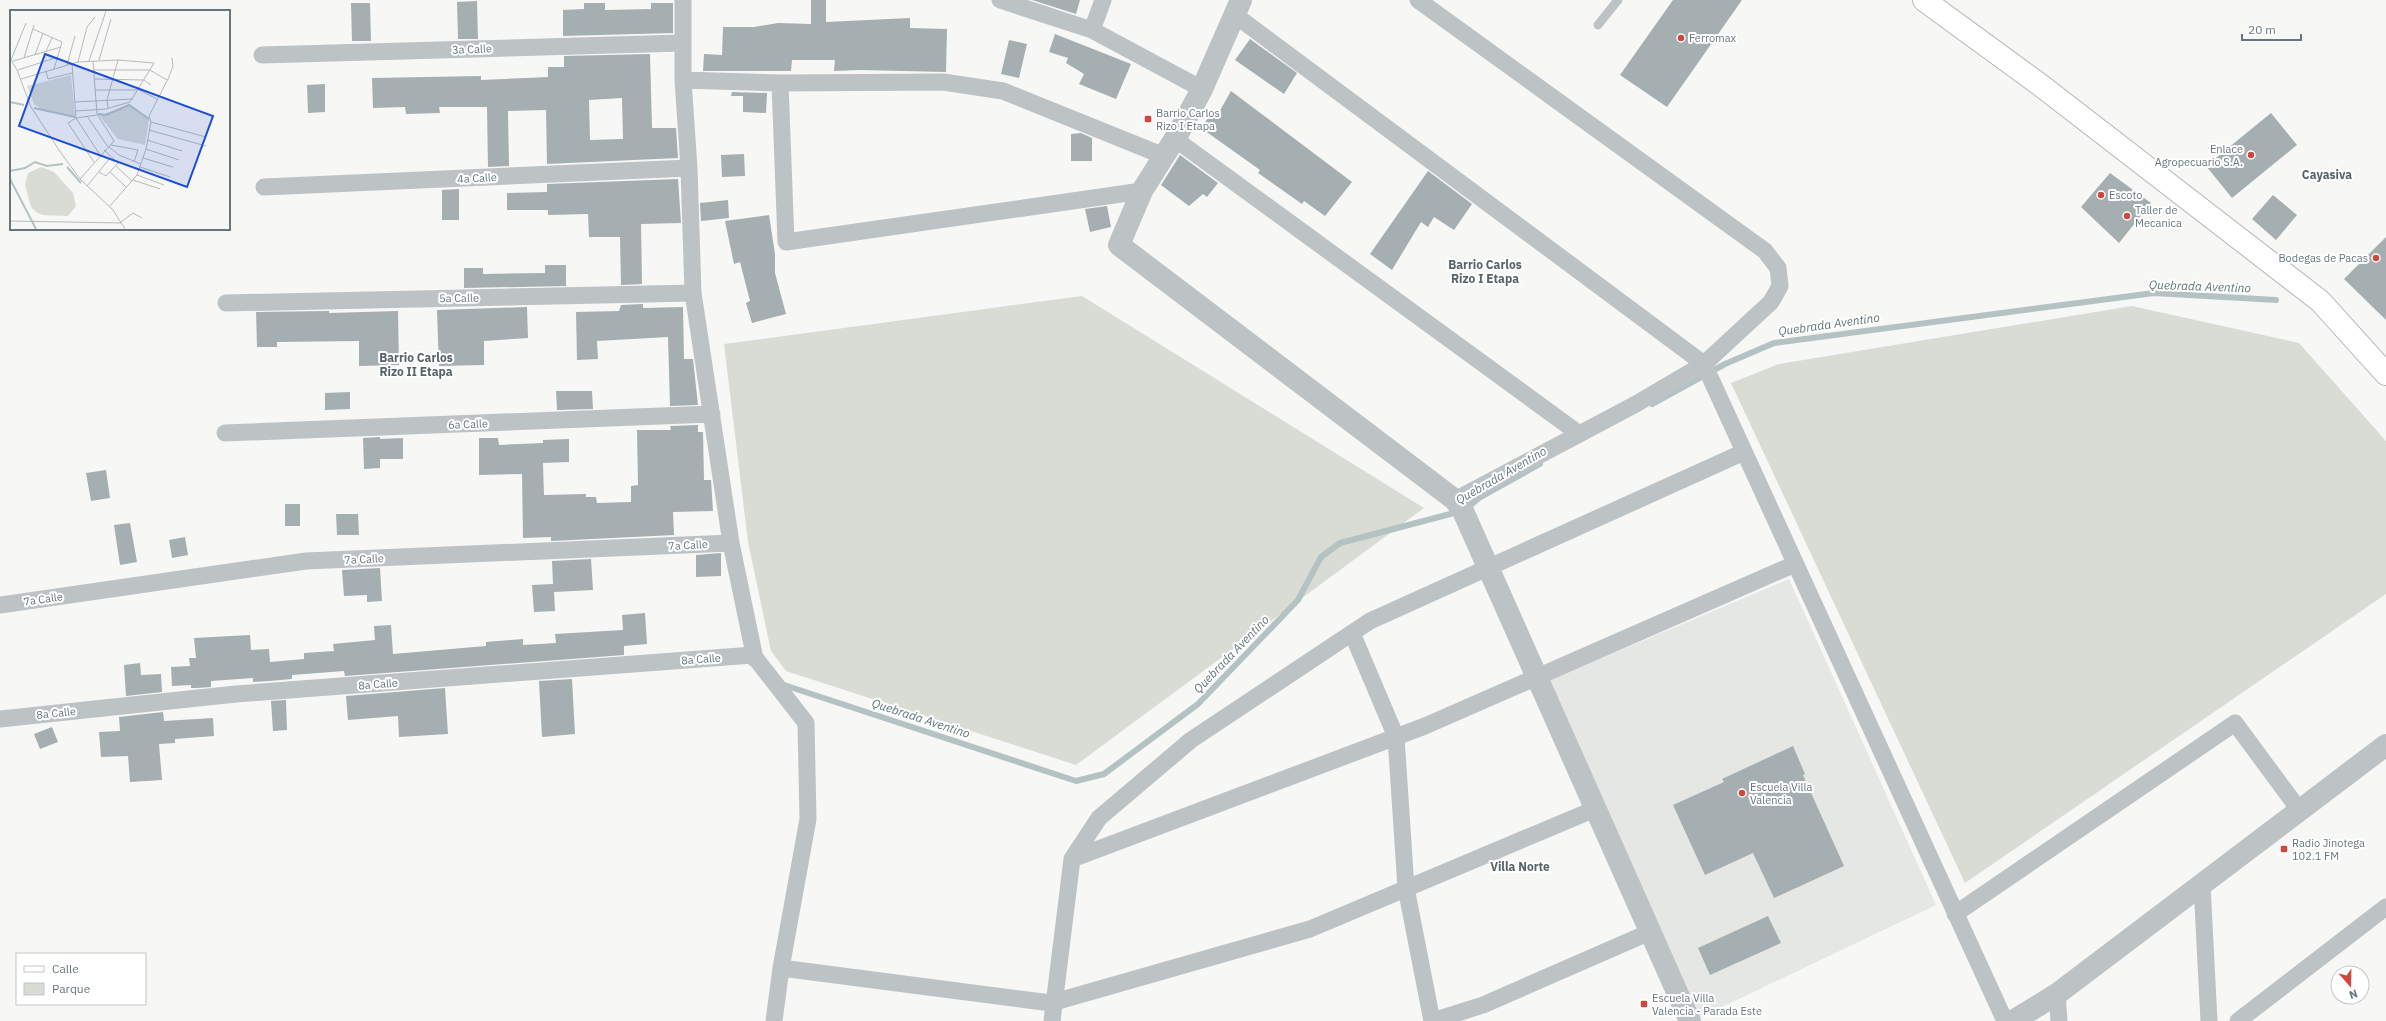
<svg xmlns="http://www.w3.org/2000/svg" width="2386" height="1021" font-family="'IBM Plex Sans',sans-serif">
<rect width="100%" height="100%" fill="#f7f7f5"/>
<path fill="#e5e7e5" d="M 1789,579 L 1936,905 L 1701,1017 L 1548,681 Z"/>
<path fill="#d8dcd5" d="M 1082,296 L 1424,508 L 1076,765 L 786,671 L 771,651 L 748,542 L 724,344 Z
M 2132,306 L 2299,343 L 2386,441 L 2386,594 L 1965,883 L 1731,383 L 1779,364 Z"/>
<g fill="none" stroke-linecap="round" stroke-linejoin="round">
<path stroke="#b5c2c3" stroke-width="6" d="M 1652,404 L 1725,364 L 1774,343 L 2154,293 L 2276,300
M 1466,509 L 1479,498 L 1540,464
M 781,684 L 1076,781 L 1104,774 L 1198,704 L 1298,600 L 1321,557 L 1340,543 L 1458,512"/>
</g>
<path fill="#a5aeb1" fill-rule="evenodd" d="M 811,0 L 826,0 L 826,22 L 910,18 L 910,28 L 947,29 L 946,72 L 860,70 L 834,71 L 835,60 L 792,60 L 791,71 L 703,71 L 704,54 L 722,55 L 723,27 L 754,27 L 778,23 L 811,24 Z
M 1032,0 L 1080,0 L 1076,14 Z
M 1673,0 L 1742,0 L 1667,107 L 1620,75 Z
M 477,1 L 478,39 L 458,39 L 457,2 Z
M 351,3 L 370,3 L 371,41 L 352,41 Z
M 584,3 L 605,3 L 605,10 L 651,9 L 651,3 L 673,3 L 673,33 L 563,36 L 563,10 L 584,9 Z
M 1055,34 L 1131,64 L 1116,99 L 1079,84 L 1084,74 L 1066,63 L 1068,58 L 1049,52 Z
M 1250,39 L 1297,73 L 1284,94 L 1235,60 Z
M 1009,40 L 1027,44 L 1019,78 L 1001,74 Z
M 650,54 L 652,128 L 676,128 L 678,158 L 547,164 L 546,110 L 508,111 L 509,166 L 488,167 L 487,107 L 439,107 L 440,113 L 406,114 L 405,107 L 373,108 L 372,78 L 481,76 L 481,80 L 548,77 L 548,67 L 564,67 L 564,56 ZM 622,98 L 623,139 L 590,140 L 589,100 Z
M 325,84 L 325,112 L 308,113 L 307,85 Z
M 1231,91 L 1352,182 L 1325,216 L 1304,201 L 1302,204 L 1258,173 L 1260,170 L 1201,128 L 1213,111 L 1218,114 Z
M 732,92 L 767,93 L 766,113 L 743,112 L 743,96 L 731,96 Z
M 2271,113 L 2297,145 L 2232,198 L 2206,166 Z
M 1081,133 L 1092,138 L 1092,161 L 1071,161 L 1071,134 Z
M 744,154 L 745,176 L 722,177 L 721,155 Z
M 1180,155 L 1218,183 L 1207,197 L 1203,194 L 1189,206 L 1161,185 Z
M 1428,171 L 1472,204 L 1454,230 L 1434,217 L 1428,227 L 1421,222 L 1392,270 L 1370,254 Z
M 2110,173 L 2151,203 L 2119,243 L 2081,207 Z
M 678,179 L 681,223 L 641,224 L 642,284 L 621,285 L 620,237 L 589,237 L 588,214 L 548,215 L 548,210 L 507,210 L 507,193 L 547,192 L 547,184 Z
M 459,189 L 459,220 L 442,220 L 442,190 Z
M 2273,195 L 2297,215 L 2276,240 L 2252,219 Z
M 728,200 L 729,218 L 701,221 L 700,203 Z
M 1107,206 L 1111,227 L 1090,232 L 1085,209 Z
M 769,215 L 775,254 L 775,273 L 786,314 L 752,323 L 746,303 L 750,301 L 740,262 L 734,264 L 725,221 Z
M 2386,237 L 2386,320 L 2344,279 Z
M 545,265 L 566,265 L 566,286 L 464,288 L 464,268 L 483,268 L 483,274 L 545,273 Z
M 643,304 L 643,308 L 683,307 L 684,359 L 693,359 L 698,405 L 670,406 L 668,337 L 597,341 L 598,359 L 577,360 L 576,312 L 619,311 L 621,305 Z
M 527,307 L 528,338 L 484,341 L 484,365 L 439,366 L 437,310 Z
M 329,311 L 329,313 L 398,311 L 399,365 L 359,366 L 359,341 L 277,342 L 277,347 L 257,347 L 256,312 Z
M 556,391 L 592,391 L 593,409 L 557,410 Z
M 350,392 L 350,409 L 325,410 L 325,393 Z
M 698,425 L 698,432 L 703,432 L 704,480 L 711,480 L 713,511 L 673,512 L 674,535 L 551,541 L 551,537 L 523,538 L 522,474 L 479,475 L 479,438 L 498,438 L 499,445 L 543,443 L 543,440 L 569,439 L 569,462 L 543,463 L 544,495 L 586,494 L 586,497 L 596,497 L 597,503 L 631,502 L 631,486 L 638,485 L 637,430 L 671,430 L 670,426 Z
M 380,437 L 380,439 L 403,438 L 403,459 L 380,459 L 380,468 L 364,469 L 363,438 Z
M 106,470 L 110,498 L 91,501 L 86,473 Z
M 285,504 L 300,504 L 300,526 L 285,526 Z
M 336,514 L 358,514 L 359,535 L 337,535 Z
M 130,523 L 137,562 L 120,565 L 114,525 Z
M 185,537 L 188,555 L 172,558 L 169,540 Z
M 721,553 L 721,576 L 696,577 L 696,555 Z
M 591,559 L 593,590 L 554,592 L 555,611 L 534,612 L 532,585 L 553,584 L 552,561 Z
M 380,568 L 382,601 L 367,602 L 367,595 L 344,596 L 342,570 Z
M 645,613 L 647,644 L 624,646 L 624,655 L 345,676 L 344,671 L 292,675 L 292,679 L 269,681 L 253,682 L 253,678 L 211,681 L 211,687 L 197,688 L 191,688 L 191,685 L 172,686 L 171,667 L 190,666 L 189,658 L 196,658 L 194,638 L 250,635 L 251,650 L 269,649 L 270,662 L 304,659 L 304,653 L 334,651 L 333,644 L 375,640 L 374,626 L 391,625 L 393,654 L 486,646 L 486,642 L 523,639 L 523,645 L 556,643 L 555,634 L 623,630 L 622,615 Z
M 140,663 L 141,675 L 161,674 L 162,692 L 126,696 L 124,665 Z
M 572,679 L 575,734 L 542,737 L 539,681 Z
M 445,688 L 448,734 L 399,737 L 398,716 L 348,720 L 346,696 Z
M 286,700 L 287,730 L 273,731 L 271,701 Z
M 163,712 L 164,721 L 213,718 L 214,736 L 175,739 L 175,743 L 159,744 L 162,780 L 130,782 L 128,756 L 101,757 L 99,732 L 120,731 L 119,717 Z
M 52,727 L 58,742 L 40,749 L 34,734 Z
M 1793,746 L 1805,774 L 1803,775 L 1844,866 L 1774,898 L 1753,853 L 1705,875 L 1673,805 L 1724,782 L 1722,779 Z
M 1768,916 L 1781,943 L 1710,975 L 1698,948 Z"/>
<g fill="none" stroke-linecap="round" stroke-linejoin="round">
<g stroke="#b1b6b8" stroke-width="24">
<path id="primary" d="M 1924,0 L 2039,84 L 2320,301 L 2386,374"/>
</g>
<path stroke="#bdc2c4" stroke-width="9" d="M 1598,25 L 1618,0"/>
<path stroke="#bdc2c4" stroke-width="17" d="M 683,0 L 683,80 L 689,168 L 693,293 L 731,543 L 755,659
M 1000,0 L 1092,30 L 1202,89
M 1418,0 L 1765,251 L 1778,268 L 1780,286 L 1771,302 L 1704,364 L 1636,404 L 1455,500
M 1235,15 L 1704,364 L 2005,1021
M 1092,30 L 1103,0
M 262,55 L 682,43
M 683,80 L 780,83 L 943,82 L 1003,91 L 1164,156
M 780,83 L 786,242 L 1142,191
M 1175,139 L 1578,433
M 264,187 L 689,168
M 226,303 L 693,293
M 225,433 L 712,414
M 0,605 L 306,561 L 731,543
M 1352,633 L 1396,737 L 1406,888 L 1432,1021
M 0,719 L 236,694 L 753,655 L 806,723 L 808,819 L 781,968 L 774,1021
M 1072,859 L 1425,726 L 1795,564
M 2202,885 L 2209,1021
M 1955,914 L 2235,723 L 2300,811
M 781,968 L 1051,1003 L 1310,929 L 1595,809
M 2057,994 L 2059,1021
M 1052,1021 L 1072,859 L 1099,818 L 1191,740 L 1370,621 L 1744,452
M 1432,1021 L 1483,1005 L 1650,932
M 2238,1021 L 2386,907"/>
<path stroke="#bdc2c4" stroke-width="22" d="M 1241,0 L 1202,89 L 1179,132 L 1142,191 L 1119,245 L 1455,500 L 1463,511 L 1690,1021
M 2013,1021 L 2057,994 L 2386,745"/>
<use href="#primary" stroke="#fff" stroke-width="22"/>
</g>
<g fill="#ce483e" stroke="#fff" stroke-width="1.5">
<circle cx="1681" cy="38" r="4"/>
<rect x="1144" y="115" width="8" height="8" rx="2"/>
<circle cx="2251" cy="155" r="4"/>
<circle cx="2101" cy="195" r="4"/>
<circle cx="2127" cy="216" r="4"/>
<circle cx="2376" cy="258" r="4"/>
<circle cx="1742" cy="793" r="4"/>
<rect x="2280" y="845" width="8" height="8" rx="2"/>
<rect x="1640" y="1000" width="8" height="8" rx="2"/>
</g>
<g text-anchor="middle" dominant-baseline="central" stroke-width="4" stroke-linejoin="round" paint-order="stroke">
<g font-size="11" fill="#66767c" stroke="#fff" text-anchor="start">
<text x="1689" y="38">Ferromax</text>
<text x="1156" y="113">Barrio Carlos<tspan x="1156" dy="13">Rizo I Etapa</tspan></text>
<text x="2243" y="149" text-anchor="end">Enlace<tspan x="2243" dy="13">Agropecuario S.A.</tspan></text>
<text x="2109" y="195">Escoto</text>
<text x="2135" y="210">Taller de<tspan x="2135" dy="13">Mecanica</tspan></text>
<text x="2368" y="258" text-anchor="end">Bodegas de Pacas</text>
<text x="1750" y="787">Escuela Villa<tspan x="1750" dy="13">Valencia</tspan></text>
<text x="2292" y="843">Radio Jinotega<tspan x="2292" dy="13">102.1 FM</tspan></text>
<text x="1652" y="998">Escuela Villa<tspan x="1652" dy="13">Valencia - Parada Este</tspan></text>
</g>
<g font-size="11" fill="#66767c" stroke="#fff">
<text transform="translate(472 49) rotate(-2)">3a Calle</text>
<text transform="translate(477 178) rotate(-3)">4a Calle</text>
<text transform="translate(459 298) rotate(-1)">5a Calle</text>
<text transform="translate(468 424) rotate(-2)">6a Calle</text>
<text transform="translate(688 545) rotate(-3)">7a Calle</text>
<text transform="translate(364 559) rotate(-3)">7a Calle</text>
<text transform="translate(43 599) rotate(-8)">7a Calle</text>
<text transform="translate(701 659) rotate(-4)">8a Calle</text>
<text transform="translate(378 684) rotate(-4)">8a Calle</text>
<text transform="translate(56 713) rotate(-6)">8a Calle</text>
</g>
<g font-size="12" font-weight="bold" fill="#576368" stroke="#fff">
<text x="2327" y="174">Cayasiva</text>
<text x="1485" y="264">Barrio Carlos<tspan x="1485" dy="14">Rizo I Etapa</tspan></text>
<text x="416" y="357">Barrio Carlos<tspan x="416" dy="14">Rizo II Etapa</tspan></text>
<text x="1520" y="866">Villa Norte</text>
</g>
<g font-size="12" font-style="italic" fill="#607577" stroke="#fff">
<text transform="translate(2200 286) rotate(2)">Quebrada Aventino</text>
<text transform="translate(1829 324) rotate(-8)">Quebrada Aventino</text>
<text transform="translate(1501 475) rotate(-30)">Quebrada Aventino</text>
<text transform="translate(1231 654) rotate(-46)">Quebrada Aventino</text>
<text transform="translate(921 718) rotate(18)">Quebrada Aventino</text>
</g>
</g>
<g transform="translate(10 10)">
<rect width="220" height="220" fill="#f7f7f5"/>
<path d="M 61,65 L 65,106 L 34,101 L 24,94 L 17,76 ZM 121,96 L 139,110 L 135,135 L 108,129 L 89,105 ZM 31,157 L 44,162 L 63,183 L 66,196 L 58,206 L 33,205 L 26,202 L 21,197 L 15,175 L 18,163 Z" fill="#d8dcd5"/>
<path fill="none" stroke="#b5c2c3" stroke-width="2" d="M 0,92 L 14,95M 24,98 L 65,107M 88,104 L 96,105 L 119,95 L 139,109M 57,157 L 71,173M 0,161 L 15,158 L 25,152 L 37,156 L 53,154M 0,169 L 26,219"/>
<path fill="none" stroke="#b4bbbe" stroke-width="1" d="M 23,19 L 52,32 L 44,59M 36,41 L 42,28M 25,45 L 33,23M 0,48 L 7,60 L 21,97 L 51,143 L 70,169 L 103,200 L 115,219M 14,48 L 24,15M 1,50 L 16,13M 89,50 L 101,9M 3,51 L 51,37M 79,51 L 96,1M 68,52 L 77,17 L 85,7M 62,54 L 66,108 L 90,145M 57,55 L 65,26M 8,60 L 48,47M 84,60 L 140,60 L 157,70M 36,61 L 38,69 L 62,63M 11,69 L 68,52 L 108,50 L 144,53 L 120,92 L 96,99 L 65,101M 84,69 L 134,70 L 141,75M 85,80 L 129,80 L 147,89M 65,92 L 123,89M 98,98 L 97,90 L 108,50M 77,106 L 98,137M 141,112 L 196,127M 139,120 L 196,136M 137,130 L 172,141M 101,135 L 128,140 L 124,152M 99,137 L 109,145 L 131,154M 136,139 L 169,150M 133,148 L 163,157M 84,152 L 58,113 L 66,108 L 87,105M 106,156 L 122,171M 130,157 L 160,167M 89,162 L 96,166 L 108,153 L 94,140M 100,162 L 116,177M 127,165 L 154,175M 70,169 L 104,131 L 87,104 L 83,51M 123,170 L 150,179M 77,176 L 100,148M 100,196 L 127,165 L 136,139 L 141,112 L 139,106 L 158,69 L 163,56 L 162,48M 0,211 L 112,213M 111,212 L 123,203 L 132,208"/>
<path fill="#1d4ed8" fill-opacity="0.15" stroke="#1d4ed8" stroke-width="2" d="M 35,44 L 203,106 L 177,177 L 9,116 Z"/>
<rect width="220" height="220" fill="none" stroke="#66767c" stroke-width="2"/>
</g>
<rect x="16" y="953" width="130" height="52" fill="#ffffff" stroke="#c2c8cb"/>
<rect x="24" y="966" width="20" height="6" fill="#ffffff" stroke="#c2c8cb"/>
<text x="52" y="973" font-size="12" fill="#66767c">Calle</text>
<rect x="24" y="983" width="20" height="12" fill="#d8dcd5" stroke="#c2c8cb"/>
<text x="52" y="993" font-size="12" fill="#66767c">Parque</text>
<g transform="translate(2350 985) rotate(160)"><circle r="19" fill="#ffffff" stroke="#c2c8cb"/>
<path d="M0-3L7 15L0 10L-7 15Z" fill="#ce483e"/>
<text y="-6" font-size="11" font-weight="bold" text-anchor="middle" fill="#66767c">N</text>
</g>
<path d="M2242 34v6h59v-6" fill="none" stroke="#66767c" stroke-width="2"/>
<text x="2248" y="34" font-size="12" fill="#66767c" stroke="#ffffff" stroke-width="3" paint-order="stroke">20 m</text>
</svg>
